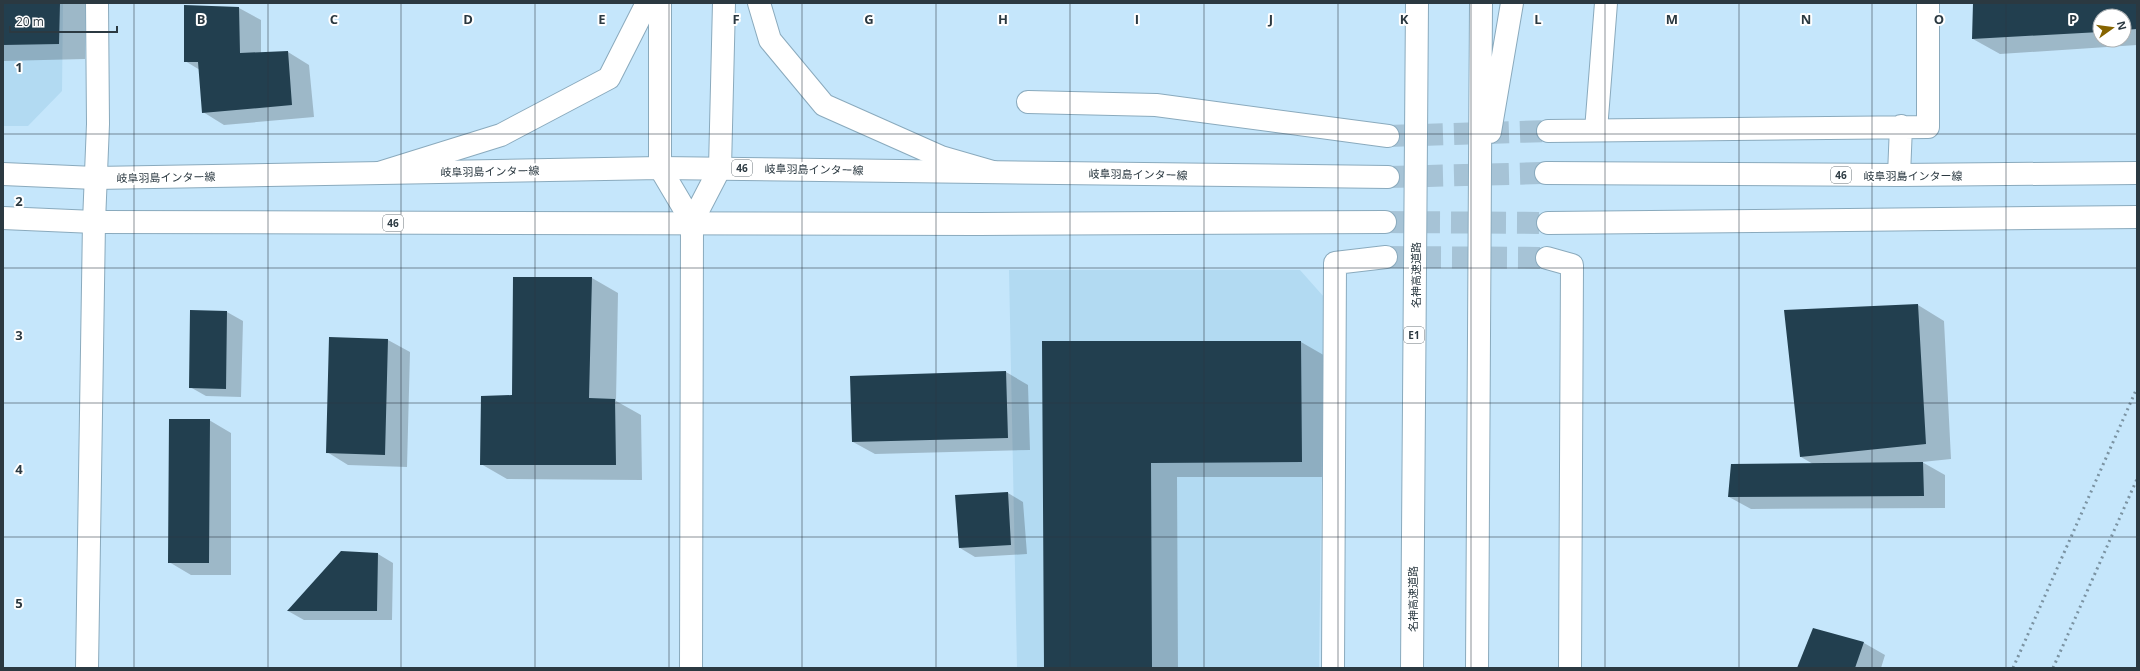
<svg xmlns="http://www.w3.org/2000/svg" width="2140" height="671" font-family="'Open Sans','Noto Sans JP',sans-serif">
<rect width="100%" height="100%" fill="#c5e6fb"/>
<path fill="#b2daf2" d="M 3,3 L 63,3 L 62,91 L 28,126 L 3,126 Z
M 1009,270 L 1300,270 L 1324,297 L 1319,668 L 1017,668 Z"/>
<path fill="#0003" fill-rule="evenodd" d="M 3,3 L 86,3 L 85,59 L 3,61 Z
M 1974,3 L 2137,3 L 2137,45 L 2000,54 L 1973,39 ZM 2100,16 L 2124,16 L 2124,40 L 2100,40 Z
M 185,6 L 239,8 L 261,20 L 261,53 L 288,52 L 309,65 L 314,117 L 224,125 L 203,112 L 200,70 L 185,61 Z
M 592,278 L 618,293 L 616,401 L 641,415 L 642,480 L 507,479 L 481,464 Z
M 1918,305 L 1944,321 L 1951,459 L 1922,462 L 1945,475 L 1945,508 L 1751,509 L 1729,497 L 1813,464 L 1801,457 Z
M 227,312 L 243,321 L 241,397 L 206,396 L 190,387 Z
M 388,340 L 410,352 L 407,467 L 348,465 L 327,452 Z
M 1043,342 L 1301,342 L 1327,357 L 1328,477 L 1177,477 L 1178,668 L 1045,668 Z
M 1006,372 L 1028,385 L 1030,450 L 875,454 L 853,442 Z
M 209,420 L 231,433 L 231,575 L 191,575 L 169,562 Z
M 1008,493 L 1023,502 L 1027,554 L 975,557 L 960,548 Z
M 342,552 L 378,554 L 393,563 L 392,620 L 304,620 L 288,611 Z
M 1864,643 L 1885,655 L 1881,668 L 1798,668 Z"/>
<path fill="#223f4f" d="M 3,3 L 60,3 L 59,44 L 3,45 Z
M 1973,3 L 2137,3 L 2137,29 L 2124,30 L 2124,16 L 2100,16 L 2100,32 L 1972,39 Z
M 184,5 L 239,7 L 240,53 L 288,51 L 292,105 L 202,113 L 198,62 L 184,62 Z
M 513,277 L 592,277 L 589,398 L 615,399 L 616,465 L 480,465 L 481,396 L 512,395 Z
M 1918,304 L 1926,444 L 1800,457 L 1784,310 Z
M 190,310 L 227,311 L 226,389 L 189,388 Z
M 329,337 L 388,339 L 385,455 L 326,453 Z
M 1042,341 L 1301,341 L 1302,462 L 1151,463 L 1152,668 L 1044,668 Z
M 1006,371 L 1008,438 L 852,442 L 850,376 Z
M 169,419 L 210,419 L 209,563 L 168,563 Z
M 1923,462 L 1924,496 L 1728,497 L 1731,464 Z
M 1008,492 L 1011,545 L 959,548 L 955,495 Z
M 341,551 L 378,553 L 377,611 L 287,611 Z
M 1813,628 L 1864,642 L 1855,668 L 1797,668 Z"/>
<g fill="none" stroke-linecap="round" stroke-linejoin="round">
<path stroke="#a6c3d6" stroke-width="22" stroke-dasharray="22 11" stroke-linecap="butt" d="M 1388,136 L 1548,131
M 1386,257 L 1547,258"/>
<path stroke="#a6c3d6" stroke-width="22" stroke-dasharray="22 11" stroke-linecap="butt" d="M 1388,177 L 1546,173
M 1385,222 L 1548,223"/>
<g stroke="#8aaabd" stroke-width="24">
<path id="street" d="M 1028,102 L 1156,105 L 1388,136
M 1596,130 L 1606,3
M 1548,131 L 1928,127 L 1928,3
M 1899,175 L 1901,126
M 1547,258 L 1572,265 L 1570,668
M 87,668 L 94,222 L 98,124 L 97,3
M 1333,668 L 1335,263 L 1386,257"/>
</g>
<g stroke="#8aaabd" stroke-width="24">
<path id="secondary" d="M 3,174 L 95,178
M 3,218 L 94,222
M 691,668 L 692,222"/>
</g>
<g stroke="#8aaabd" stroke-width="24">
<path id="primary" d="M 1546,173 L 1899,175 L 2137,173
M 95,178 L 660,168 L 1388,177
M 94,222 L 979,224 L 1385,222
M 1548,223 L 2137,217"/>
</g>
<g stroke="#8aaabd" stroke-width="24">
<path id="highway" d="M 660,3 L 660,168 L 692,222
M 759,3 L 770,40 L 824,105 L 941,157 L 993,172
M 1490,132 L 1512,3
M 379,173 L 501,135 L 609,78 L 647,3
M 692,222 L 720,168 L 724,3
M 1412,668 L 1417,3
M 1477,668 L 1481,3"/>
</g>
<use href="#street" stroke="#fff" stroke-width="22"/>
<use href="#secondary" stroke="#fff" stroke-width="22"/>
<use href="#primary" stroke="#fff" stroke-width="22"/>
<use href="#highway" stroke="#fff" stroke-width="22"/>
<path stroke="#7b93a2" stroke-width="3" stroke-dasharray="2 4" stroke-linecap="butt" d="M 2013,668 L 2137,388
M 2053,668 L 2137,479"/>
</g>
<path fill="none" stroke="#2b3941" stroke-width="1" stroke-opacity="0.55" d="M 134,3 L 134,668M 268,3 L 268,668M 401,3 L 401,668M 535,3 L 535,668M 669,3 L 669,668M 802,3 L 802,668M 936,3 L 936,668M 1070,3 L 1070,668M 1204,3 L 1204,668M 1338,3 L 1338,668M 1471,3 L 1471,668M 1605,3 L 1605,668M 1739,3 L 1739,668M 1872,3 L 1872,668M 2006,3 L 2006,668M 3,134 L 2137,134M 3,268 L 2137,268M 3,403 L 2137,403M 3,537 L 2137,537"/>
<g text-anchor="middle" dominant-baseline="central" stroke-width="4" stroke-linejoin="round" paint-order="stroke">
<g fill="#fff" stroke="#6b747a" stroke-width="1">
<rect x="732" y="160" width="20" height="16" rx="3"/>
<rect x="1831" y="167" width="20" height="16" rx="3"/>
<rect x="383" y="215" width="20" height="16" rx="3"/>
<rect x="1404" y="327" width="20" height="16" rx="3"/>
</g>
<g font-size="10" font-weight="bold" fill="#2b3941">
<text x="742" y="168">46</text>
<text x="1841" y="175">46</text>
<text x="393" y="223">46</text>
<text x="1414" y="335">E1</text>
</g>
<g font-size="11" fill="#2b3941" stroke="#fff">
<text transform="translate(814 169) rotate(1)">岐阜羽島インター線</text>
<text transform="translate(490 171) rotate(-1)">岐阜羽島インター線</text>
<text transform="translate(1138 174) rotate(1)">岐阜羽島インター線</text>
<text x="1913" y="175">岐阜羽島インター線</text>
<text transform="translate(166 177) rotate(-1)">岐阜羽島インター線</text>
<text transform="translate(1415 275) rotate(-90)">名神高速道路</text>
<text transform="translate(1412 599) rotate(-90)">名神高速道路</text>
</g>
</g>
<g font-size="13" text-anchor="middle" font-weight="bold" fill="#2b3941" stroke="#fff" stroke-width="4" stroke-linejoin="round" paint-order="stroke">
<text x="201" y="24">B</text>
<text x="334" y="24">C</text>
<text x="468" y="24">D</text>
<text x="602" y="24">E</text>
<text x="736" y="24">F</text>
<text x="869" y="24">G</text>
<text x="1003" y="24">H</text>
<text x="1137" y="24">I</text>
<text x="1271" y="24">J</text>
<text x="1404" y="24">K</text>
<text x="1538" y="24">L</text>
<text x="1672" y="24">M</text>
<text x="1806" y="24">N</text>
<text x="1939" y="24">O</text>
<text x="2073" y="24">P</text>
<text x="19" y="72">1</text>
<text x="19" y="206">2</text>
<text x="19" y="340">3</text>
<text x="19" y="474">4</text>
<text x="19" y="608">5</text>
</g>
<rect width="2140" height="671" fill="none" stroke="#2b3941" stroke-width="8"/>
<g transform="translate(2112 28) rotate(76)"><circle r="19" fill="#ffffff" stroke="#aab0b3"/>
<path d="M0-3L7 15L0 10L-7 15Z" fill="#866400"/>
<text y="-6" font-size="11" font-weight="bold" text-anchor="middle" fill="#2b3941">N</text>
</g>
<path d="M10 26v6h107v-6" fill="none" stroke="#2b3941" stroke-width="2"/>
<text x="16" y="26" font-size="12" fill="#2b3941" stroke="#ffffff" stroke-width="3" paint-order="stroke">20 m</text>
</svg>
